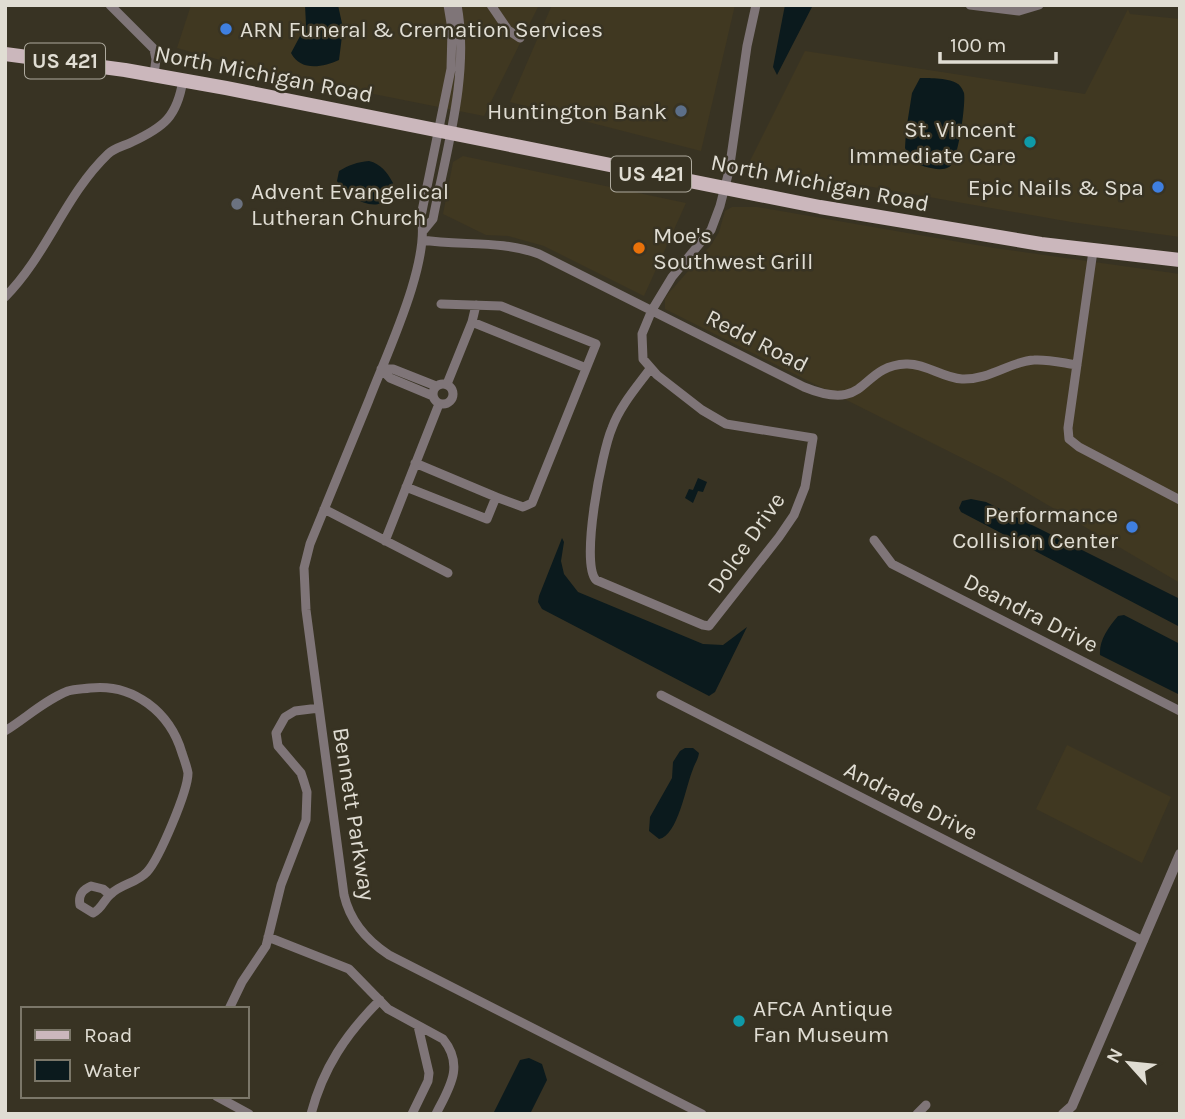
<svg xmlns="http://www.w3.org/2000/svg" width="1185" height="1119" font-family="Karla,sans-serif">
<rect width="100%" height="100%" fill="#383323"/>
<path fill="#403821" d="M 191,5 L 539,5 L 484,116 L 263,72 L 177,48 Z
M 552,5 L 735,5 L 701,151 L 510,102 Z
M 1128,9 L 1130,14 L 1180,19 L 1180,237 L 1071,222 L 748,165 L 805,51 L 1085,94 Z
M 463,156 L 686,203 L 644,296 L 544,246 L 508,236 L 486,235 L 443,214 L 453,162 Z
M 732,207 L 757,207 L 994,248 L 1180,274 L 1180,583 L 1002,478 L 665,309 L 665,299 L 668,294 L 711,245 L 719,232 L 725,211 Z
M 1067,745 L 1171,797 L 1142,863 L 1036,809 Z"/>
<path fill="#0b1a1d" d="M 305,5 L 338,5 L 343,28 L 339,60 C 323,67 301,72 291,53 L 306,25 Z
M 785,5 L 813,5 L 777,75 L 773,67 Z
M 920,78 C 930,78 950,78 958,84 C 960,85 963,90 964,93 C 966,103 958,163 949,167 C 939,173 921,165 911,162 L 905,148 L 906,131 L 912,93 Z
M 369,161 C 381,164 387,172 393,183 C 389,221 349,201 337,181 L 339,171 C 349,165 357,162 369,161 Z
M 698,478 L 707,482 L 703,492 L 698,491 L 693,503 L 685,498 L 689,489 L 693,490 Z
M 971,499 L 986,502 L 1180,599 L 1180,627 L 961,512 L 959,508 L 962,501 Z
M 562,538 L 564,542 L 561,561 L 564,574 L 578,592 L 703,644 L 723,645 L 747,627 L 715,692 L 709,696 L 542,609 L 538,602 L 539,596 Z
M 1124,615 L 1180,644 L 1180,695 L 1100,655 C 1099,640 1108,628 1118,616 Z
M 685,748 L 693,748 L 699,753 C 698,760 695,763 693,769 C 686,785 678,836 659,839 L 649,831 L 650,817 L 672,778 L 673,762 L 680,751 Z
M 529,1058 L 542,1064 L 547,1080 L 530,1114 L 493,1114 L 520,1060 Z"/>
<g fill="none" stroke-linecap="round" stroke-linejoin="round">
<path stroke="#7f7578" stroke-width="9" d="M 110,5 L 154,49 L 156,59 L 154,75
M 448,5 L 452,29 L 451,69 L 421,216 C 431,262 386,355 369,400 C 349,448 330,496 310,544 L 304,568 L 306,610 L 344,895 C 350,921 366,940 389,955 L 702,1114
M 491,5 L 508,30 L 520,38
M 970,5 L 1019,11 L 1039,5
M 424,230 L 433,219 C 446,151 470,74 457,5
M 422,240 C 461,246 502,240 539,254 L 804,387 C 870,414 858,366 906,364 C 925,363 943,378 962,379 C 990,380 1011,361 1034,360 C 1048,359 1063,363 1077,365
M 1093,251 L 1068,428 L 1069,439 L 1079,447 L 1180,500
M 5,297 C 47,255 65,195 108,154 C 114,148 124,146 132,142 C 164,127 177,117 183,80
M 441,304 L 501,306 L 596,344 L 532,503 L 523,507 L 496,497
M 472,322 L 586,368
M 381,369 L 390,378 L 433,396
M 381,369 L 393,369 L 436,386
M 650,369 C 636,388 620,406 612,428 C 602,451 580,563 596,580 L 703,625 L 709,626 L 779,537 L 794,515 L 805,487 L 813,438 L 726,424 L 702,410 L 657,375 L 643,359 L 642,334 L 652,310 L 672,277 L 711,230 L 720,206 L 729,171 L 747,46 L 756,5
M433 394a10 10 0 1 1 20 0a10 10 0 1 1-20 0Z
M 447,384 L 472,322 L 476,305
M 406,487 L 487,519 L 496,497 L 415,463
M 324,509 L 448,573
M 874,540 L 892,564 L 1180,711
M 385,541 L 439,404
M 661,695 L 1143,941
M 5,731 C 26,718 45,700 68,691 C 75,689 83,689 90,688 C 133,683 170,712 182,753 C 184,759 187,767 188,773 C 188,791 159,859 147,872 C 137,883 121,884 111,894 C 103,900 103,908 93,913 L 80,905 C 78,895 82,890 91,886 L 103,889 L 109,894
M 268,937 L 349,969 L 388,1009 L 443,1039 C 465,1066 449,1088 436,1114
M 229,1009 L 242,982 L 266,946 L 281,885 L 306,820 L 307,792 L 304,782 L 301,773 L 278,746 L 276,733 L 285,717 L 295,711 L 319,708
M 216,1096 L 249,1114
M 311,1114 C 323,1068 346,1034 380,1000
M 412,1114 L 428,1081 L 429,1073 L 418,1026
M 917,1114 L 926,1105"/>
<path stroke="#7f7578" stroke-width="10" d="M 1063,1114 L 1072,1106 L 1180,854"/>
<path stroke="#cbb7bc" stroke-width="14" d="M 5,54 L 125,70 L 226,88 L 820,207 L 1041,244 L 1180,260"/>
</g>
<g fill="#3f7fe0" stroke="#383323" stroke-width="2.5">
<circle cx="226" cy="29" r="7"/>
<circle cx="1158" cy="187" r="7"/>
<circle cx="1132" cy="527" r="7"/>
</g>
<circle fill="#5c6f8a" stroke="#383323" stroke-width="2.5" cx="681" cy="111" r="7"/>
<g fill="#0f9aa8" stroke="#383323" stroke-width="2.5">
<circle cx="1030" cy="142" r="7"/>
<circle cx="739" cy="1021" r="7"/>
</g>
<circle fill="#6b7280" stroke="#383323" stroke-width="2.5" cx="237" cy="204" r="7"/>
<circle fill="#e8710a" stroke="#383323" stroke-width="2.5" cx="639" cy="248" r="7"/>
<g text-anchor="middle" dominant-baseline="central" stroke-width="5" stroke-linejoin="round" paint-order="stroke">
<g fill="#383323" stroke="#aeaa9e" stroke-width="2">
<rect x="25" y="43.5" width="80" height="35" rx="5"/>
<rect x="611" y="156.5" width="80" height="35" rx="5"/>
</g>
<g font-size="21" font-weight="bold" fill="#e0ddd3">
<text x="65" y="61">US 421</text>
<text x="651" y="174">US 421</text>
</g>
<g font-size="23" fill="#e0ddd3" stroke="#383323" text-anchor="start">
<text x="240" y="29">ARN Funeral &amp; Cremation Services</text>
<text x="667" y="111" text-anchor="end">Huntington Bank</text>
<text x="1016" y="129" text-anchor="end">St. Vincent<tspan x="1016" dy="26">Immediate Care</tspan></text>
<text x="1144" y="187" text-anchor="end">Epic Nails &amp; Spa</text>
<text x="251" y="191">Advent Evangelical<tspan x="251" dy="26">Lutheran Church</tspan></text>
<text x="653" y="235">Moe's<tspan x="653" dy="26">Southwest Grill</tspan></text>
<text x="1118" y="514" text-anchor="end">Performance<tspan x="1118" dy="26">Collision Center</tspan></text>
<text x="753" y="1008">AFCA Antique<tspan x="753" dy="26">Fan Museum</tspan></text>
</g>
<g font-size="23" fill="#e0ddd3" stroke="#383323">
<text transform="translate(264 74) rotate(11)">North Michigan Road</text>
<text transform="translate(820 183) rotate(11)">North Michigan Road</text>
<text transform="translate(757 341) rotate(27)">Redd Road</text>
<text transform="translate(746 543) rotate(-55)">Dolce Drive</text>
<text transform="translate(1031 613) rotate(27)">Deandra Drive</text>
<text transform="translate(911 801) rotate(27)">Andrade Drive</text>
<text transform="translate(354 814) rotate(81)">Bennett Parkway</text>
</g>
</g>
<rect width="1185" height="1119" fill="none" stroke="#e0ddd3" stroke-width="14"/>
<rect x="21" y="1007" width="228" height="91" fill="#383323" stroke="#7b7769" stroke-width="2"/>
<rect x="35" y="1030" width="35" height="10" fill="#cbb7bc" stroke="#7b7769" stroke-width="2"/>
<text x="84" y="1042" font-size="21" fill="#e0ddd3">Road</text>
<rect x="35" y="1060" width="35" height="21" fill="#0b1a1d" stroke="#7b7769" stroke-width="2"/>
<text x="84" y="1077" font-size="21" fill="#e0ddd3">Water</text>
<g transform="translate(1129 1063) rotate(297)" stroke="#383323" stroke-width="5" paint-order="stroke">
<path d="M0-5L12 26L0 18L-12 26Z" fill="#e0ddd3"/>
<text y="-10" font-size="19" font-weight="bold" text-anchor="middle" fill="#e0ddd3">N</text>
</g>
<path d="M940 52v10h116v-10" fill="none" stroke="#e0ddd3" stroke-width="3.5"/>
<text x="950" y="52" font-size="21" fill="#e0ddd3" stroke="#383323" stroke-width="5" paint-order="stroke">100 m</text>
</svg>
